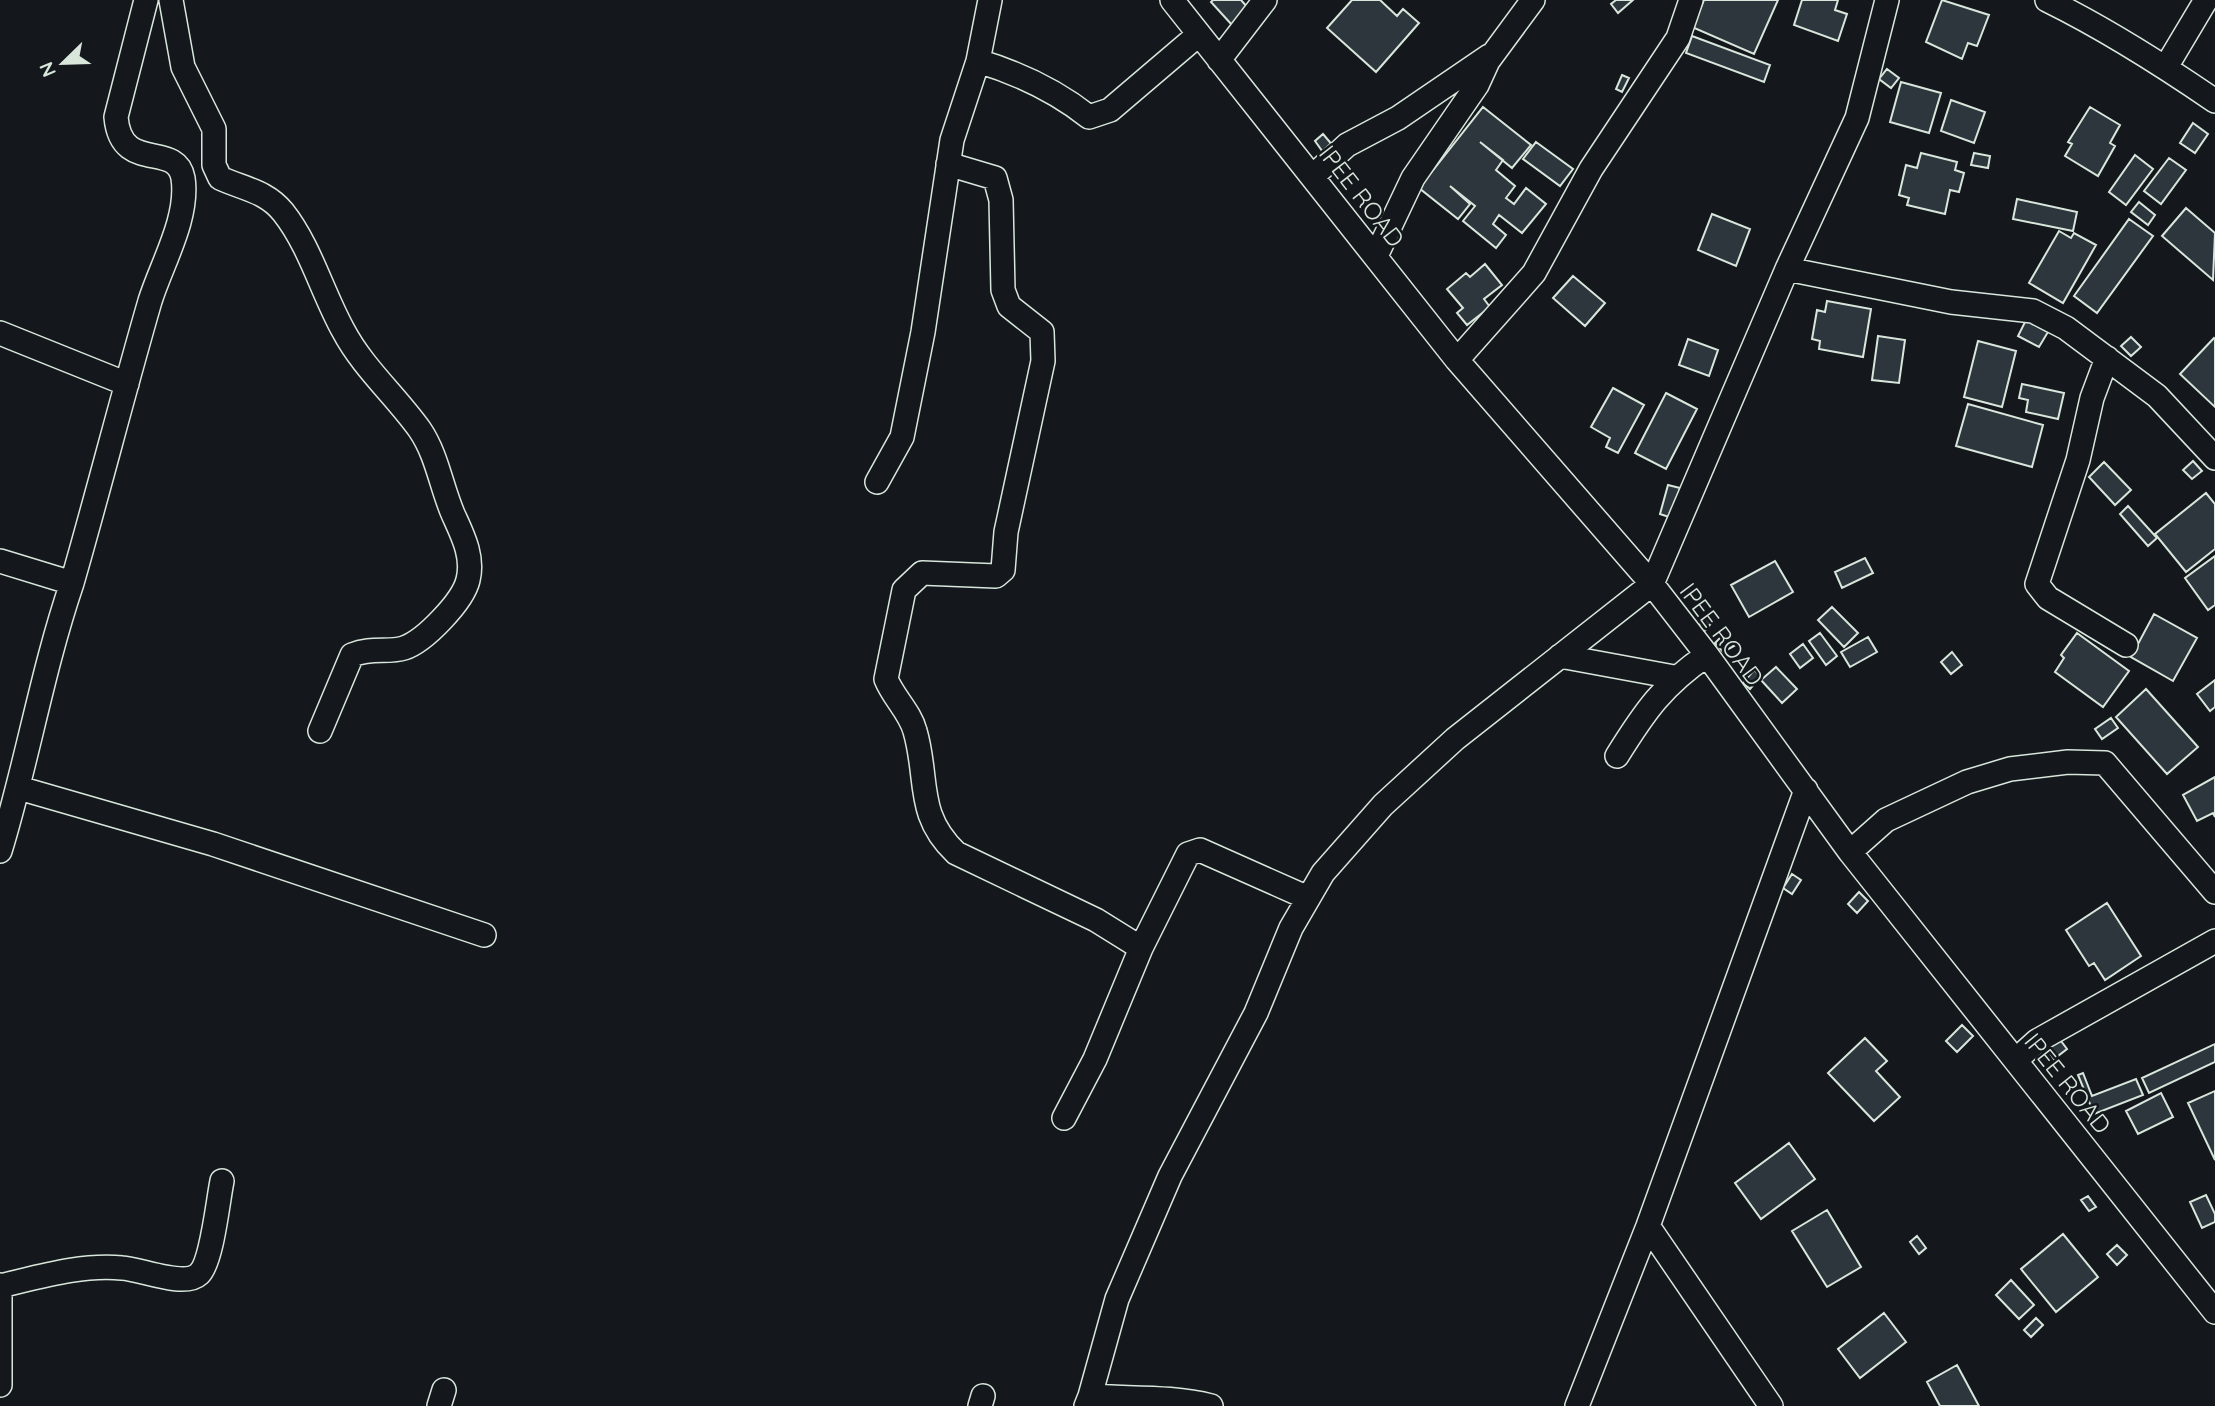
<svg xmlns="http://www.w3.org/2000/svg" width="2215" height="1406" font-family="Quicksand,sans-serif">
<rect width="100%" height="100%" fill="#14181c"/>
<path fill="#2c363c" stroke="#d8e6dc" stroke-width="2" d="M 1213,0 L 1241,0 L 1249,9 L 1232,25 L 1211,2 Z
M 1352,0 L 1380,0 L 1397,16 L 1403,9 L 1419,23 L 1376,72 L 1327,28 Z
M 1616,0 L 1633,0 L 1618,13 L 1611,4 Z
M 1704,0 L 1778,0 L 1754,54 L 1692,27 Z
M 1802,0 L 1838,0 L 1835,10 L 1847,14 L 1838,41 L 1794,25 Z
M 1942,0 L 1989,15 L 1977,46 L 1968,43 L 1962,59 L 1926,42 Z
M 1692,36 L 1770,65 L 1764,82 L 1686,53 Z
M 1887,69 L 1899,78 L 1891,88 L 1879,79 Z
M 1622,75 L 1629,78 L 1622,92 L 1616,89 Z
M 1901,82 L 1941,93 L 1929,133 L 1890,122 Z
M 1951,100 L 1985,112 L 1974,143 L 1941,131 Z
M 1483,107 L 1531,145 L 1512,168 L 1480,142 L 1503,160 L 1496,170 L 1515,186 L 1506,198 L 1514,204 L 1526,188 L 1546,204 L 1522,233 L 1499,215 L 1493,224 L 1506,235 L 1496,248 L 1463,221 L 1475,206 L 1450,186 L 1470,204 L 1458,219 L 1419,188 Z
M 2090,107 L 2120,125 L 2110,143 L 2115,146 L 2098,176 L 2065,156 L 2072,144 L 2068,142 Z
M 2193,123 L 2208,134 L 2195,153 L 2180,143 Z
M 1323,134 L 1334,147 L 1325,155 L 1315,141 Z
M 1536,142 L 1573,169 L 1560,186 L 1523,159 Z
M 1921,153 L 1957,162 L 1955,170 L 1964,173 L 1959,192 L 1950,190 L 1945,214 L 1907,205 L 1909,198 L 1899,195 L 1906,165 L 1917,168 Z
M 1974,153 L 1990,156 L 1988,168 L 1971,165 Z
M 2135,155 L 2153,169 L 2126,205 L 2109,192 Z
M 2169,158 L 2186,170 L 2161,204 L 2144,191 Z
M 2017,199 L 2077,212 L 2073,231 L 2013,219 Z
M 2139,202 L 2155,215 L 2148,225 L 2131,212 Z
M 2186,208 L 2215,233 L 2213,280 L 2162,236 Z
M 1712,214 L 1750,229 L 1736,266 L 1698,250 Z
M 2129,219 L 2153,236 L 2097,313 L 2074,296 Z
M 2059,231 L 2071,238 L 2074,233 L 2096,245 L 2063,303 L 2029,283 Z
M 1485,264 L 1502,285 L 1484,299 L 1490,307 L 1467,325 L 1457,313 L 1463,308 L 1447,289 L 1466,273 L 1470,277 Z
M 1573,276 L 1605,303 L 1585,326 L 1553,298 Z
M 1827,301 L 1871,309 L 1863,357 L 1819,349 L 1820,341 L 1812,339 L 1817,310 L 1825,312 Z
M 2026,320 L 2048,332 L 2039,347 L 2018,336 Z
M 1878,336 L 1905,340 L 1899,383 L 1872,380 Z
M 2131,337 L 2141,347 L 2131,356 L 2121,346 Z
M 2214,338 L 2215,339 L 2215,407 L 2180,374 Z
M 1688,339 L 1718,350 L 1709,376 L 1679,365 Z
M 1978,341 L 2016,351 L 2002,407 L 1964,397 Z
M 2022,384 L 2064,393 L 2058,419 L 2026,412 L 2028,400 L 2019,398 Z
M 1613,388 L 1644,405 L 1618,453 L 1606,447 L 1610,438 L 1591,427 Z
M 1666,393 L 1697,409 L 1666,469 L 1635,453 Z
M 1968,404 L 2043,425 L 2032,467 L 1956,446 Z
M 2193,461 L 2202,471 L 2192,479 L 2183,470 Z
M 2104,462 L 2131,490 L 2115,505 L 2089,477 Z
M 1668,485 L 1680,488 L 1672,518 L 1660,514 Z
M 2206,493 L 2215,504 L 2215,549 L 2186,572 L 2155,534 Z
M 2128,506 L 2157,538 L 2148,546 L 2120,514 Z
M 2215,556 L 2215,605 L 2208,610 L 2185,578 Z
M 1865,558 L 1873,573 L 1842,588 L 1835,572 Z
M 1775,561 L 1793,592 L 1749,617 L 1731,585 Z
M 1832,607 L 1858,633 L 1844,647 L 1818,620 Z
M 2154,614 L 2197,638 L 2173,681 L 2131,657 Z
M 1707,616 L 1713,621 L 1702,634 L 1696,629 Z
M 1820,633 L 1837,656 L 1826,665 L 1809,641 Z
M 2077,633 L 2129,671 L 2103,707 L 2055,672 L 2064,658 L 2061,655 Z
M 1723,635 L 1734,646 L 1723,652 L 1715,643 Z
M 1868,637 L 1877,652 L 1850,667 L 1841,652 Z
M 1803,644 L 1813,658 L 1800,668 L 1790,654 Z
M 1952,652 L 1962,665 L 1951,674 L 1941,662 Z
M 1776,667 L 1797,689 L 1782,703 L 1761,680 Z
M 1754,670 L 1761,676 L 1750,689 L 1743,683 Z
M 2215,680 L 2215,707 L 2210,711 L 2197,694 Z
M 2146,689 L 2198,747 L 2167,774 L 2116,717 Z
M 2111,718 L 2118,728 L 2102,739 L 2095,729 Z
M 2215,777 L 2215,817 L 2213,813 L 2197,821 L 2183,795 Z
M 1792,874 L 1801,880 L 1792,894 L 1783,888 Z
M 1859,892 L 1868,901 L 1857,913 L 1848,904 Z
M 2107,903 L 2141,956 L 2105,980 L 2094,963 L 2089,966 L 2066,930 Z
M 1962,1025 L 1973,1036 L 1957,1052 L 1946,1041 Z
M 2058,1037 L 2067,1049 L 2054,1059 L 2045,1046 Z
M 1865,1038 L 1887,1061 L 1876,1071 L 1900,1097 L 1874,1121 L 1828,1073 Z
M 2215,1044 L 2215,1062 L 2149,1093 L 2142,1078 Z
M 2083,1073 L 2092,1096 L 2136,1079 L 2143,1095 L 2094,1114 L 2078,1075 Z
M 2215,1091 L 2215,1160 L 2188,1103 Z
M 2161,1093 L 2173,1117 L 2138,1134 L 2126,1111 Z
M 1789,1143 L 1815,1179 L 1761,1219 L 1735,1183 Z
M 2206,1195 L 2215,1214 L 2215,1222 L 2202,1228 L 2190,1202 Z
M 2088,1196 L 2096,1207 L 2089,1211 L 2081,1200 Z
M 1827,1210 L 1861,1267 L 1827,1287 L 1792,1231 Z
M 2063,1234 L 2098,1277 L 2056,1312 L 2021,1269 Z
M 1917,1236 L 1926,1248 L 1919,1254 L 1910,1242 Z
M 2117,1245 L 2127,1255 L 2117,1265 L 2107,1254 Z
M 2011,1280 L 2034,1305 L 2019,1319 L 1996,1295 Z
M 1884,1313 L 1906,1342 L 1860,1378 L 1838,1349 Z
M 2036,1318 L 2043,1325 L 2031,1337 L 2024,1330 Z
M 1957,1365 L 1979,1406 L 1940,1406 L 1927,1382 Z"/>
<g fill="none" stroke-linecap="round" stroke-linejoin="round">
<g stroke="#d8e6dc" stroke-width="26">
<path id="minor" d="M 171,0 L 183,67 L 214,129 L 214,165 L 220,178 C 244,189 266,191 283,212 C 310,246 322,292 343,330 C 363,368 395,395 420,430 C 437,455 441,486 453,514 C 462,534 474,556 468,580 C 463,601 425,641 404,648 C 388,653 372,647 352,655 L 320,731
M 1172,0 L 1457,360 L 1652,584 L 1707,655 L 1850,852 L 2215,1312
M 2047,0 C 2106,29 2161,64 2215,101
M 1219,60 L 1265,0
M 978,61 C 1018,73 1055,90 1089,117 L 1110,110 L 1198,35
M 2166,67 L 2206,0
M 948,164 L 995,178 L 1001,200 L 1003,290 L 1009,306 L 1042,332 L 1043,361 L 1006,532 L 1003,570 L 996,576 L 922,573 L 904,590 L 886,679 C 893,697 910,712 915,731 C 929,779 915,814 956,853 L 1096,920 L 1141,948
M 1313,176 L 1347,145 L 1398,118 L 1489,56
M 1376,256 L 1413,178 L 1477,85 L 1488,61 L 1533,0
M 1787,269 L 1951,302 L 2033,311 L 2066,328 L 2157,396 L 2215,458
M 0,333 L 127,384
M 2107,358 L 2092,398 L 2078,460 L 2037,584 L 2048,598 L 2126,645
M 1457,360 L 1534,273 L 1591,169 L 1678,38 L 1691,0
M 877,482 L 902,437 L 923,332 L 952,140 L 978,61 L 990,0
M 0,561 L 72,583
M 1560,656 L 1674,677
M 1617,756 C 1645,711 1663,685 1707,655
M 19,788 L 213,844 L 484,935
M 0,851 C 27,763 42,671 72,583 C 99,489 123,394 150,301 C 162,263 189,218 183,178 C 176,140 121,175 116,117 L 146,0
M 1850,852 L 1886,820 L 1967,782 L 2010,769 L 2068,762 L 2105,763 L 2215,892
M 2016,1060 L 2037,1041 L 2215,941
M 1064,1118 L 1095,1059 L 1141,948 L 1188,854 L 1200,850 L 1308,898
M 1648,1226 L 1771,1406
M 0,1285 L 0,1385
M 0,1286 C 39,1277 81,1264 122,1268 C 141,1269 184,1288 199,1274 C 212,1262 218,1200 222,1181
M 1090,1396 L 1117,1299 L 1170,1176 L 1256,1013 L 1291,928 L 1323,873 L 1383,805 L 1455,739 L 1652,584 L 1787,269 L 1857,118 L 1887,0
M 439,1406 L 444,1390
M 980,1406 L 983,1396
M 1086,1406 L 1090,1396 C 1130,1399 1172,1396 1211,1406
M 1577,1406 L 1648,1226 L 1806,790"/>
</g>
<use href="#minor" stroke="#14181c" stroke-width="23"/>
</g>
<g text-anchor="middle" dominant-baseline="central" stroke-width="5" stroke-linejoin="round" paint-order="stroke">
<g font-size="24" fill="#d8e6dc" stroke="#14181c">
<text transform="translate(1362 196) rotate(52)">IPEE ROAD</text>
<text transform="translate(1722 634) rotate(53)">IPEE ROAD</text>
<text transform="translate(2068 1083) rotate(51)">IPEE ROAD</text>
</g>
</g>
<g transform="translate(63 63) rotate(247)" stroke="#14181c" stroke-width="5" paint-order="stroke">
<path d="M0-5L12 26L0 18L-12 26Z" fill="#d8e6dc"/>
<text y="-10" font-size="19" font-weight="bold" text-anchor="middle" fill="#d8e6dc">N</text>
</g>
</svg>
